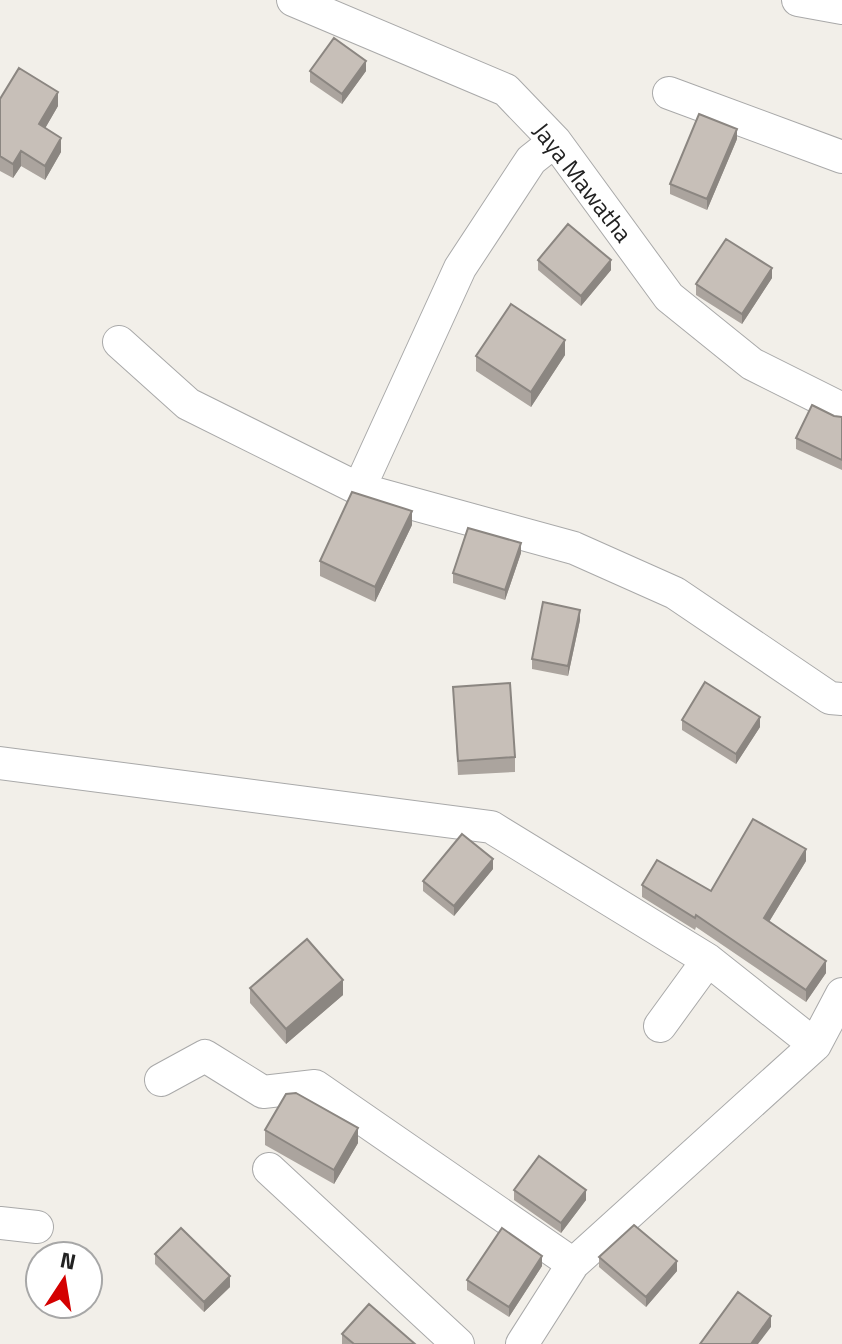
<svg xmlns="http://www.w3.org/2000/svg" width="842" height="1344" font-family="'Titillium Web',sans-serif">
<rect width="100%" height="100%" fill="#f2efe9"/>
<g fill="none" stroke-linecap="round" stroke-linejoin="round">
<g stroke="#a9a9a9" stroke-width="34">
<path id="minor" d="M 293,0 L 506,90 L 555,141 L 669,297 L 752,364 L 842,409
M 798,0 L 842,8
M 669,93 L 842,157
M 119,342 L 188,404 L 359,489 L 574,548 L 675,593 L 830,698 L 842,699
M 359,489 L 460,268 L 531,160 L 555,141
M 0,763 L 491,827 L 708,960 L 815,1045
M 660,1026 L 708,960
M 161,1080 L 205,1056 L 263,1092 L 315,1086 L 573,1264
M 269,1169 L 458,1344
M 0,1223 L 37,1227
M 522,1344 L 573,1264 L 815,1045 L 842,994"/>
</g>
<use href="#minor" stroke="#fff" stroke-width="32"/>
</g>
<path fill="#aba49e" d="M 310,71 L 366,71 L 342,104 L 310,82 Z
M 0,99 L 58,106 L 45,128 L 61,152 L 45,180 L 21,166 L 13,178 L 0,171 Z
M 737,139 L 707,210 L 670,194 L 670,184 Z
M 538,260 L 611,270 L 581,306 L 538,270 Z
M 772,278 L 742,324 L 696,295 L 696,284 Z
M 565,355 L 531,407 L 476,371 L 476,356 Z
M 834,416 L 842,417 L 842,470 L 796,449 L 796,438 Z
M 412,525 L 375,602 L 320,576 L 320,561 Z
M 521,553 L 505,600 L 453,583 L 453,573 Z
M 580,620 L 568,676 L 532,669 L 532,659 Z
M 453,687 L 515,757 L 515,772 L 458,775 Z
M 682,720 L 760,727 L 736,764 L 682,730 Z
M 806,861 L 769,922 L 826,973 L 806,1002 L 696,927 L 695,930 L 642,897 L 642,885 L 711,891 Z
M 493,869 L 454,916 L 423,891 L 423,881 Z
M 250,988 L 343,995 L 286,1044 L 250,1003 Z
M 265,1130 L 358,1143 L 334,1184 L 265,1145 Z
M 514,1190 L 586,1200 L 561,1233 L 514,1200 Z
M 155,1254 L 230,1287 L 204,1312 L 155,1264 Z
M 599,1257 L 677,1271 L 646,1307 L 599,1267 Z
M 542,1266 L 509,1317 L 467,1290 L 467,1280 Z
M 342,1334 L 415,1344 L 342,1344 Z"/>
<path fill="#8b8681" d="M 366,61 L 366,71 L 342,104 L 342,94 Z
M 58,92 L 58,106 L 39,139 L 39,124 Z
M 737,129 L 737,139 L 707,210 L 707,199 Z
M 61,138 L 61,152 L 45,180 L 45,166 Z
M 21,151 L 21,166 L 13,178 L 13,164 Z
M 611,260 L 611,270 L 581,306 L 581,296 Z
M 772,268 L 772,278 L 742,324 L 742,314 Z
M 565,340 L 565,355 L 531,407 L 531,392 Z
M 412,511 L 412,525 L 375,602 L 375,587 Z
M 521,543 L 521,553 L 505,600 L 505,590 Z
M 580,610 L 580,620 L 568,676 L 568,666 Z
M 760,717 L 760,727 L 736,764 L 736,754 Z
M 806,849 L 806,861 L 764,930 L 764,918 Z
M 493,859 L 493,869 L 454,916 L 454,906 Z
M 826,961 L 826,973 L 806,1002 L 806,990 Z
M 343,980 L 343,995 L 286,1044 L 286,1029 Z
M 358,1128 L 358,1143 L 334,1184 L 334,1170 Z
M 586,1190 L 586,1200 L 561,1233 L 561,1223 Z
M 542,1256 L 542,1266 L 509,1317 L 509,1307 Z
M 677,1261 L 677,1271 L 646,1307 L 646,1297 Z
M 230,1276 L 230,1287 L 204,1312 L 204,1302 Z
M 771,1316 L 771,1327 L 758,1344 L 751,1344 Z"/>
<path fill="#c7bfb8" stroke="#8b8681" stroke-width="2" d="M 334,38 L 366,61 L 342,94 L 310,71 Z
M 19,68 L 58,92 L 39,124 L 61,138 L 45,166 L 21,151 L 13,164 L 0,156 L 0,99 Z
M 699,114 L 737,129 L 707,199 L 670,184 Z
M 568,224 L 611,260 L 581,296 L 538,260 Z
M 726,239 L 772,268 L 742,314 L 696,284 Z
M 511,304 L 565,340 L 531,392 L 476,356 Z
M 812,405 L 834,416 L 842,417 L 842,460 L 796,438 Z
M 352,492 L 412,511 L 375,587 L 320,561 Z
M 468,528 L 521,543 L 505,590 L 453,573 Z
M 543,602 L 580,610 L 568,666 L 532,659 Z
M 705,682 L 760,717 L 736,754 L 682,720 Z
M 510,683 L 515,757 L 458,761 L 453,687 Z
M 753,819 L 806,849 L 764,918 L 826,961 L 806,990 L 696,915 L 695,918 L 642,885 L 657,860 L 711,891 Z
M 462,834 L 493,859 L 454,906 L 423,881 Z
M 307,939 L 343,980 L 286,1029 L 250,988 Z
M 296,1093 L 358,1128 L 334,1170 L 265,1130 L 286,1094 Z
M 539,1156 L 586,1190 L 561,1223 L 514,1190 Z
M 634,1225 L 677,1261 L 646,1297 L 599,1257 Z
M 181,1228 L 230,1276 L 204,1302 L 155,1254 Z
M 502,1228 L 542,1256 L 509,1307 L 467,1280 Z
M 738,1292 L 771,1316 L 751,1344 L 700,1344 Z
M 369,1304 L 415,1344 L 354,1344 L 342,1334 Z"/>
<g text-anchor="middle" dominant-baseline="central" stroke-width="7" stroke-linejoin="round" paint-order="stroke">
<g font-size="24" fill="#222" stroke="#fff">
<text transform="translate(583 182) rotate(52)">Jaya Mawatha</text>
</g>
</g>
<g transform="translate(64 1280) rotate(12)"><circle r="38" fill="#ffffff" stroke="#a7a7a7" stroke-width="2"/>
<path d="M0-6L14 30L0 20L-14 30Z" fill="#d40000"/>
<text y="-12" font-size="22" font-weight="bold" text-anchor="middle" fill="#222222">N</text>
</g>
</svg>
